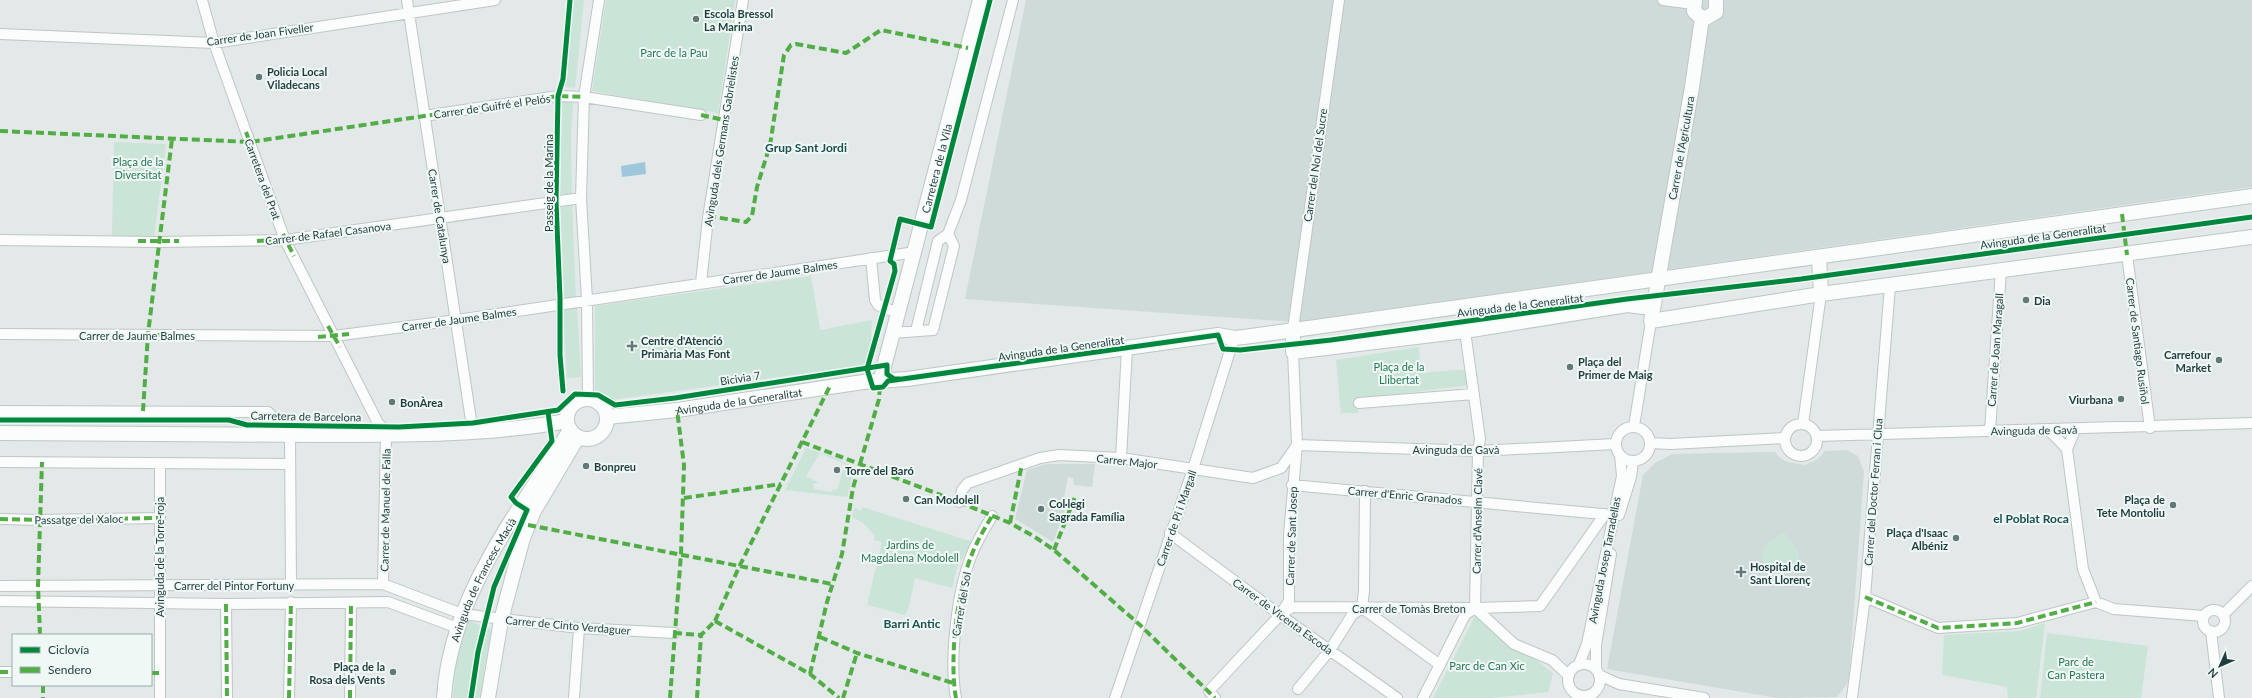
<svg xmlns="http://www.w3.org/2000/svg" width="2252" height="698" font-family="Lato,sans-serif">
<rect width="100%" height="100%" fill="#e2e9e8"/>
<path fill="#cfdbd8" d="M 1026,0 L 2252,0 L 2252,187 L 1295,322 L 965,299 Z
M 1847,450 L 1858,456 L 1864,472 L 1849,677 L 1847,684 L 1837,697 L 1777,698 L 1607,669 L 1643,475 L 1655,463 L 1672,454 L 1771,452 L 1775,452 L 1780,458 L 1787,462 L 1805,465 L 1818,459 L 1825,451 Z
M 1047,464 L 1095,464 L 1092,487 L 1074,485 L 1073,478 L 1068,477 L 1064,497 L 1069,498 L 1053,542 L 1015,519 L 1027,470 Z"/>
<path fill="#cae4d8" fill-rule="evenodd" d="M 573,0 L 584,0 L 575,88 L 564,87 Z
M 606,0 L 735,0 L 718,113 L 592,91 Z
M 573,101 L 571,138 L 572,194 L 560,194 L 562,102 Z
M 114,142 L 166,144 L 154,238 L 112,236 Z
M 560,205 L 572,205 L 576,299 L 564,299 Z
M 811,276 L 820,330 L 872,320 L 870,354 L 866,365 L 610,400 L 603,395 L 595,393 L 595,306 Z
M 577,307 L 581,377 L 567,378 L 563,308 Z
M 1419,347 L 1421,373 L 1468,369 L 1469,385 L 1359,399 L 1358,413 L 1341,413 L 1336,360 Z
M 806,448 L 837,458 L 854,468 L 847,497 L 785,490 ZM 820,453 L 845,464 L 837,490 L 833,489 L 832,492 L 813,489 L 814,483 L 819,483 L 806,476 Z
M 862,507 L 973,542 L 957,567 L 952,588 L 915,578 L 909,607 L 905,615 L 867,605 L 882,542 L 874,540 L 874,535 L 863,523 L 852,517 L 854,508 L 861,511 Z
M 1781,534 L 1786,534 L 1799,553 L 1798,565 L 1795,568 L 1763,562 C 1759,547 1771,542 1781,534 Z
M 1476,614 L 1553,673 L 1548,692 L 1492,698 L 1433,698 Z
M 469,621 L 492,630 L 484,669 L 482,698 L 453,698 L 456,654 Z
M 2045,623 L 2036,698 L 2008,698 L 2007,687 L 1942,675 L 1944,635 L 2020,631 Z
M 2047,633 L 2148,646 L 2141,698 L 2040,698 Z"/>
<path fill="#9fc7db" d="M 645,162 L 646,174 L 622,177 L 621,166 Z"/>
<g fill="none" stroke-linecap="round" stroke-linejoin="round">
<g stroke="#bfc6c5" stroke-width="12">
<path id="street" d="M 202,0 L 214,43 L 285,240 L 378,423 L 382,427 L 386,435 L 383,584
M 407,0 L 473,433
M 1663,0 L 1693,4
M 0,34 L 214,43 L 495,0
M 424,116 L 558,96 L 584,97 L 701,115
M 0,240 L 158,242 L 285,240 L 581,198
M 2127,255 L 2150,428
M 871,258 L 875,300 L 878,305 L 898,313
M 701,283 L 708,218 L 743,0
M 1293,329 L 1339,0
M 916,331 L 938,241 L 948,234 L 961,200 L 1013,0
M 1465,331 L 1480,439 L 1478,451 L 1475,608
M 892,333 L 933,330 L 954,246 L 948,234
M 0,334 L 334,336 L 457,320 L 915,252
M 588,399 L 587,300 L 581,198 L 584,97 L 599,0
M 1359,403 L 1474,394
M 0,411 L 268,412 L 290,435 L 291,584
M1785 440a16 16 0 1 1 32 0a16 16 0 1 1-32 0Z
M 1803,424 L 1821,294
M 1634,426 L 1651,321
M1616 444a17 17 0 1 1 34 0a17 17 0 1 1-34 0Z
M 2049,430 L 2067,449
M 2075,430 L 2067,449 L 2083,569 L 2096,602 L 2114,609 L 2204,616
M 1990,431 L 2001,270
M 1817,436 L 2252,423
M 1650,443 L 1671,444 L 1785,438
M 1121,458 L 1127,349
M 0,462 L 289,464
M 160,463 L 160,698
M 1292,485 L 1613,515
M 959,502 L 962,490 L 968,483 L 1040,458 L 1059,455 L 1121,458 L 1253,478 L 1281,468 L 1297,445 L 1478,451 L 1615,444
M 1619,515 L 1631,477 L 1633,461
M 0,519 L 41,520 L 159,518
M 1170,533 L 1280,615 L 1397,698
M 0,586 L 383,584 L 462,614 L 579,628 L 674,633
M 1865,597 L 1938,628 L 2017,623 L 2096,602
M 0,601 L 226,604 L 388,602 L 458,628
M 226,604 L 227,698
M 1362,608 L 1440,665
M 1475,608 L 1514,644 L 1552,660 L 1568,675
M2203 621a11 11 0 1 1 22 0a11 11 0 1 1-22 0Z
M 1283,613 L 1292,607 L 1475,608 L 1540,606 L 1605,514
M 2223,615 L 2252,586
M 2211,631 L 2219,698
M 1579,664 L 1587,644 L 1622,476 L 1620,455
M1568 680a16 16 0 1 1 32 0a16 16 0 1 1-32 0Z
M 1596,669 L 1596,645 L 1611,554
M 0,672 L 13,672
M 1599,675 L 1619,684 L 1704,698
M 1298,689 L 1330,650 L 1352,615 L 1362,608 L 1364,591 L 1365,491
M 289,698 L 291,602
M 350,698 L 351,603
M 574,698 L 579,628
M 956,698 C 949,660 957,590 972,554 C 977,541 985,528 992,516
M 1115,698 L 1193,469 L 1234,338
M 1215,698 L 1209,691 L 1280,615 L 1289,601 L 1289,535 L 1297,445 L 1293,352
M 1423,698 L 1465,615 L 1475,608
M 1852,698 L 1865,597 L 1890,286"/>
</g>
<g stroke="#bec7c5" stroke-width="16">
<g id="secondary">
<path d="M 1695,0 L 1694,11 L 1699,16 L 1706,18 L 1716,12 L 1716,0"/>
<path d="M 1702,18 L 1692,87 L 1651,321 L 1821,294 L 2252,237"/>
<path d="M 1819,257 L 1821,294"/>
<path d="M 1293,329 L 1293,352 L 1465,331 L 1627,305 L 1652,308"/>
<path id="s1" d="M 880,382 L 980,0"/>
<circle cx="587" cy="419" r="20"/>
<path id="s2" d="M 607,417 L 677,410 L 863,382 L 907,379 L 1218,335 L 1234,338 L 1244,337 L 2252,196"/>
<path d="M 0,433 C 105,433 209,435 314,435 C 399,435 483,436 567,421"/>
<path id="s3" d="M 444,698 C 450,596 518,513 570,430"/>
<path d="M 488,698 L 501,620 L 523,538 L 534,511 L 578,437"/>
</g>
</g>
<use href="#street" stroke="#fbfcfc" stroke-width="10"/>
<use href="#secondary" stroke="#fbfcfc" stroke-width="14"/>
<path stroke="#52ad46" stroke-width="4" stroke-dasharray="8 4" stroke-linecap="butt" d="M 701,115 L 724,120
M 0,131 L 250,142 L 558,96 L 584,97
M 246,132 L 253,151
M 2122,214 L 2127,255
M 708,216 L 746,222 L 752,216 L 757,187 L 770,145 L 784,55 L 791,45 L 796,44 L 846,53 L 881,30 L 968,48
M 283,234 L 294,256
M 138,241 L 179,241
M 257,241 L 309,237
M 328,326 L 340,347
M 131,335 L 169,335
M 318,337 L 349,334
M 143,411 L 148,334 L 172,139
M 802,442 L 959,502 L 1010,523 L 1035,537 L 1054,550 L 1140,625 L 1215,698
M 684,498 L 781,484
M 0,519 L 41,520 L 159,518
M 1010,523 L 1022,464
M 528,525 L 832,584
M 1054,550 L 1075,497
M 1865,597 L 1938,628 L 2017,623 L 2096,602
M 226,604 L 227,698
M 715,621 L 739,567 L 830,386
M 715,621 L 810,674 L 839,698
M 674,633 L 701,635
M 40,635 L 38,586 L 42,462
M 820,637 L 857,653 L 953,683
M 0,672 L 13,672
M 151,673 L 159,673
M 810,674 L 827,602 L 842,554 L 853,488 L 879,399 L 880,385
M 43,685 L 43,698
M 289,698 L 291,602
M 350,698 L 351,603
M 670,698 L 681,554 L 684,465 L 677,410
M 697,698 L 701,635 L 715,621
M 843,698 L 857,653
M 956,698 C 949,660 957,590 972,554 C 977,541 985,528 992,516"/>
<g stroke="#f0f8f6" stroke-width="8">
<path id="cycleway" d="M 867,369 L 873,388 L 883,387 L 888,381 L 1218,335 L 1223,349 L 1240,350 L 1331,340 L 1627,299 L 1801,279 L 2252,217
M 867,369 L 895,271 L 894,264 L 890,261 L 900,219 L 931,227 L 990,0
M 563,391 L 560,355 L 560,298 L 556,201 L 558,96 L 563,79 L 570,0
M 0,420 L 229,420 L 247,425 L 399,427 L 473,423 L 558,410 L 575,394 L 598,395 L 615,405 L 675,398 L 887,365 L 887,374 L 894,379 L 899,379
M 471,698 L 478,652 L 494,587 L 527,510 L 516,503 L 511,497 L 552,441 L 548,412"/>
</g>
<use href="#cycleway" stroke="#00873e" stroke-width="5"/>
</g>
<g fill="#637978" stroke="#f0f8f6" stroke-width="1.5">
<circle cx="696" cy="19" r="4"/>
<circle cx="259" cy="77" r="4"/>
<circle cx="2026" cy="300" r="4"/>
<path d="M630 340h4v4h4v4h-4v4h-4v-4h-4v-4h4z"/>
<circle cx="2219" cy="360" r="4"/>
<circle cx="1570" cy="367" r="4"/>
<circle cx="2121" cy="399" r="4"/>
<circle cx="392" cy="402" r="4"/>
<circle cx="586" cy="466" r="4"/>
<circle cx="837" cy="470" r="4"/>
<circle cx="906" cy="499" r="4"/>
<circle cx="2173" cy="505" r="4"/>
<circle cx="1041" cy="509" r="4"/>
<circle cx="1956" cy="538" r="4"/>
<path d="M1739 566h4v4h4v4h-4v4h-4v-4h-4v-4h4z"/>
<circle cx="393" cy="672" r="4"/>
</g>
<g text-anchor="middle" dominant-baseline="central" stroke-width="4" stroke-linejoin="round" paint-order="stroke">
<g font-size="11" font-weight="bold" fill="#1f3d3c" stroke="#f0f8f6" text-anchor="start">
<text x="704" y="13">Escola Bressol<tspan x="704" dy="13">La Marina</tspan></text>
<text x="267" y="71">Policia Local<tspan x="267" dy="13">Viladecans</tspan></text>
<text x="2034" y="300">Dia</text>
<text x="641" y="340">Centre d'Atenció<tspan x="641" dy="13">Primària Mas Font</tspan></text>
<text x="2211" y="354" text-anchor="end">Carrefour<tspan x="2211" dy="13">Market</tspan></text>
<text x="1578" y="361">Plaça del<tspan x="1578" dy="13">Primer de Maig</tspan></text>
<text x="2113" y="399" text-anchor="end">Viurbana</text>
<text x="400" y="402">BonÀrea</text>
<text x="594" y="466">Bonpreu</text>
<text x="845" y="470">Torre del Baró</text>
<text x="914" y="499">Can Modolell</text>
<text x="2165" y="499" text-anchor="end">Plaça de<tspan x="2165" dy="13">Tete Montoliu</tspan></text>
<text x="1049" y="503">Col·legi<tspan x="1049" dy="13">Sagrada Família</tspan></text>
<text x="1948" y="532" text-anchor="end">Plaça d'Isaac<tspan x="1948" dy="13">Albéniz</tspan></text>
<text x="1750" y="566">Hospital de<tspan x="1750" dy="13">Sant Llorenç</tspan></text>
<text x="385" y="666" text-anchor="end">Plaça de la<tspan x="385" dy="13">Rosa dels Vents</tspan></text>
</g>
<g font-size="11" fill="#1f3d3c" stroke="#f0f8f6">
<text transform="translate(260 34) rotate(-8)">Carrer de Joan Fiveller</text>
<text transform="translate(492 106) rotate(-8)">Carrer de Guifré el Pelós</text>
<text transform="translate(721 141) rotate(-81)">Avinguda dels Germans Gabrielistes</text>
<text transform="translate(1681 148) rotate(-80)">Carrer de l'Agricultura</text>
<text transform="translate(1315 165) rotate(-82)">Carrer del Noi del Sucre</text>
<text stroke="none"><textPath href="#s1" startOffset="221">Carretera de la Vila</textPath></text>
<text transform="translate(263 179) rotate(70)">Carretera del Prat</text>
<text transform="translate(548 183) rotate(-90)">Passeig de la Marina</text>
<text transform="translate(440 216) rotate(81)">Carrer de Catalunya</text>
<text transform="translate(328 233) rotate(-7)">Carrer de Rafael Casanova</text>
<text transform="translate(2043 236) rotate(-8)">Avinguda de la Generalitat</text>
<text transform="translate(780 272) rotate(-8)">Carrer de Jaume Balmes</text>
<text transform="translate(1520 305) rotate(-7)">Avinguda de la Generalitat</text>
<text transform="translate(459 319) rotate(-8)">Carrer de Jaume Balmes</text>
<text x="137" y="335">Carrer de Jaume Balmes</text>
<text transform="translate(2138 341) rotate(83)">Carrer de Santiago Rusiñol</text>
<text transform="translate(1061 348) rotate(-8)">Avinguda de la Generalitat</text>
<text transform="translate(1995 350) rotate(-86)">Carrer de Joan Maragall</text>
<text transform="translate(740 378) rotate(-9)">Bicivia 7</text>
<text stroke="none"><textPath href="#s2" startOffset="133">Avinguda de la Generalitat</textPath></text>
<text transform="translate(306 416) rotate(1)">Carretera de Barcelona</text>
<text transform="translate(2034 430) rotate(-1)">Avinguda de Gavà</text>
<text x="1456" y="449">Avinguda de Gavà</text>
<text transform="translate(1127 461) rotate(6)">Carrer Major</text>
<text transform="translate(1873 492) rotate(-86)">Carrer del Doctor Ferran i Clua</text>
<text transform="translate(1405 495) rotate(5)">Carrer d'Enric Granados</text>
<text transform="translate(385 510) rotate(-89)">Carrer de Manuel de Falla</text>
<text transform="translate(1176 518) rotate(-71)">Carrer de Pi i Margall</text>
<text transform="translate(79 519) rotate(-1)">Passatge del Xaloc</text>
<text transform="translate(1477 521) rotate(-89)">Carrer d'Anselm Clavé</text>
<text transform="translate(1291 536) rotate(-88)">Carrer de Sant Josep</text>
<text transform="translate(159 557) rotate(-90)">Avinguda de la Torre-roja</text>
<text transform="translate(1604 560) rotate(-79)">Avinguda Josep Tarradellas</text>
<text stroke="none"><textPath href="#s3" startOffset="126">Avinguda de Francesc Macià</textPath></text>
<text x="234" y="585">Carrer del Pintor Fortuny</text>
<text transform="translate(961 604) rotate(-80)">Carrer del Sol</text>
<text x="1409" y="608">Carrer de Tomàs Breton</text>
<text transform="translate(1283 616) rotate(36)">Carrer de Vicenta Escoda</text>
<text transform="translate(568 625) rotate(5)">Carrer de Cinto Verdaguer</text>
</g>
<g font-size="11" fill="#267756" stroke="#f0f8f6">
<text x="674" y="52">Parc de la Pau</text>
<text x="138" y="161">Plaça de la<tspan x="138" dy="13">Diversitat</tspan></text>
<text x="1399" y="366">Plaça de la<tspan x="1399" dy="13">Llibertat</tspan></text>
<text x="910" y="544">Jardins de<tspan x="910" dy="13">Magdalena Modolell</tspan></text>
<text x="2076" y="661">Parc de<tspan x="2076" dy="13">Can Pastera</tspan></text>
<text x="1487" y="665">Parc de Can Xic</text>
</g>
<g font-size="12" font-weight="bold" fill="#19514f" stroke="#f0f8f6">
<text x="806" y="147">Grup Sant Jordi</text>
<text x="2031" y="518">el Poblat Roca</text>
<text x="912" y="623">Barri Antic</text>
</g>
</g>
<rect x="12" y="634" width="140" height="52" fill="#f0f8f6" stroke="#9cadac"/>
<rect x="20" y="647" width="20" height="6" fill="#00873e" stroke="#9cadac"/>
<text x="48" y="654" font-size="12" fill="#1f3d3c">Ciclovía</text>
<rect x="20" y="667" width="20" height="6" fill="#52ad46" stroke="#9cadac"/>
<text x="48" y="674" font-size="12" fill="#1f3d3c">Sendero</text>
<g transform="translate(2220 666) rotate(225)" stroke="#f0f8f6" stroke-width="3" paint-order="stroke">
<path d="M0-3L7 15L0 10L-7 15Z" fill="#1f3d3c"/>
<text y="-6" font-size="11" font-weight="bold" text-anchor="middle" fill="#1f3d3c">N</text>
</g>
</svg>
